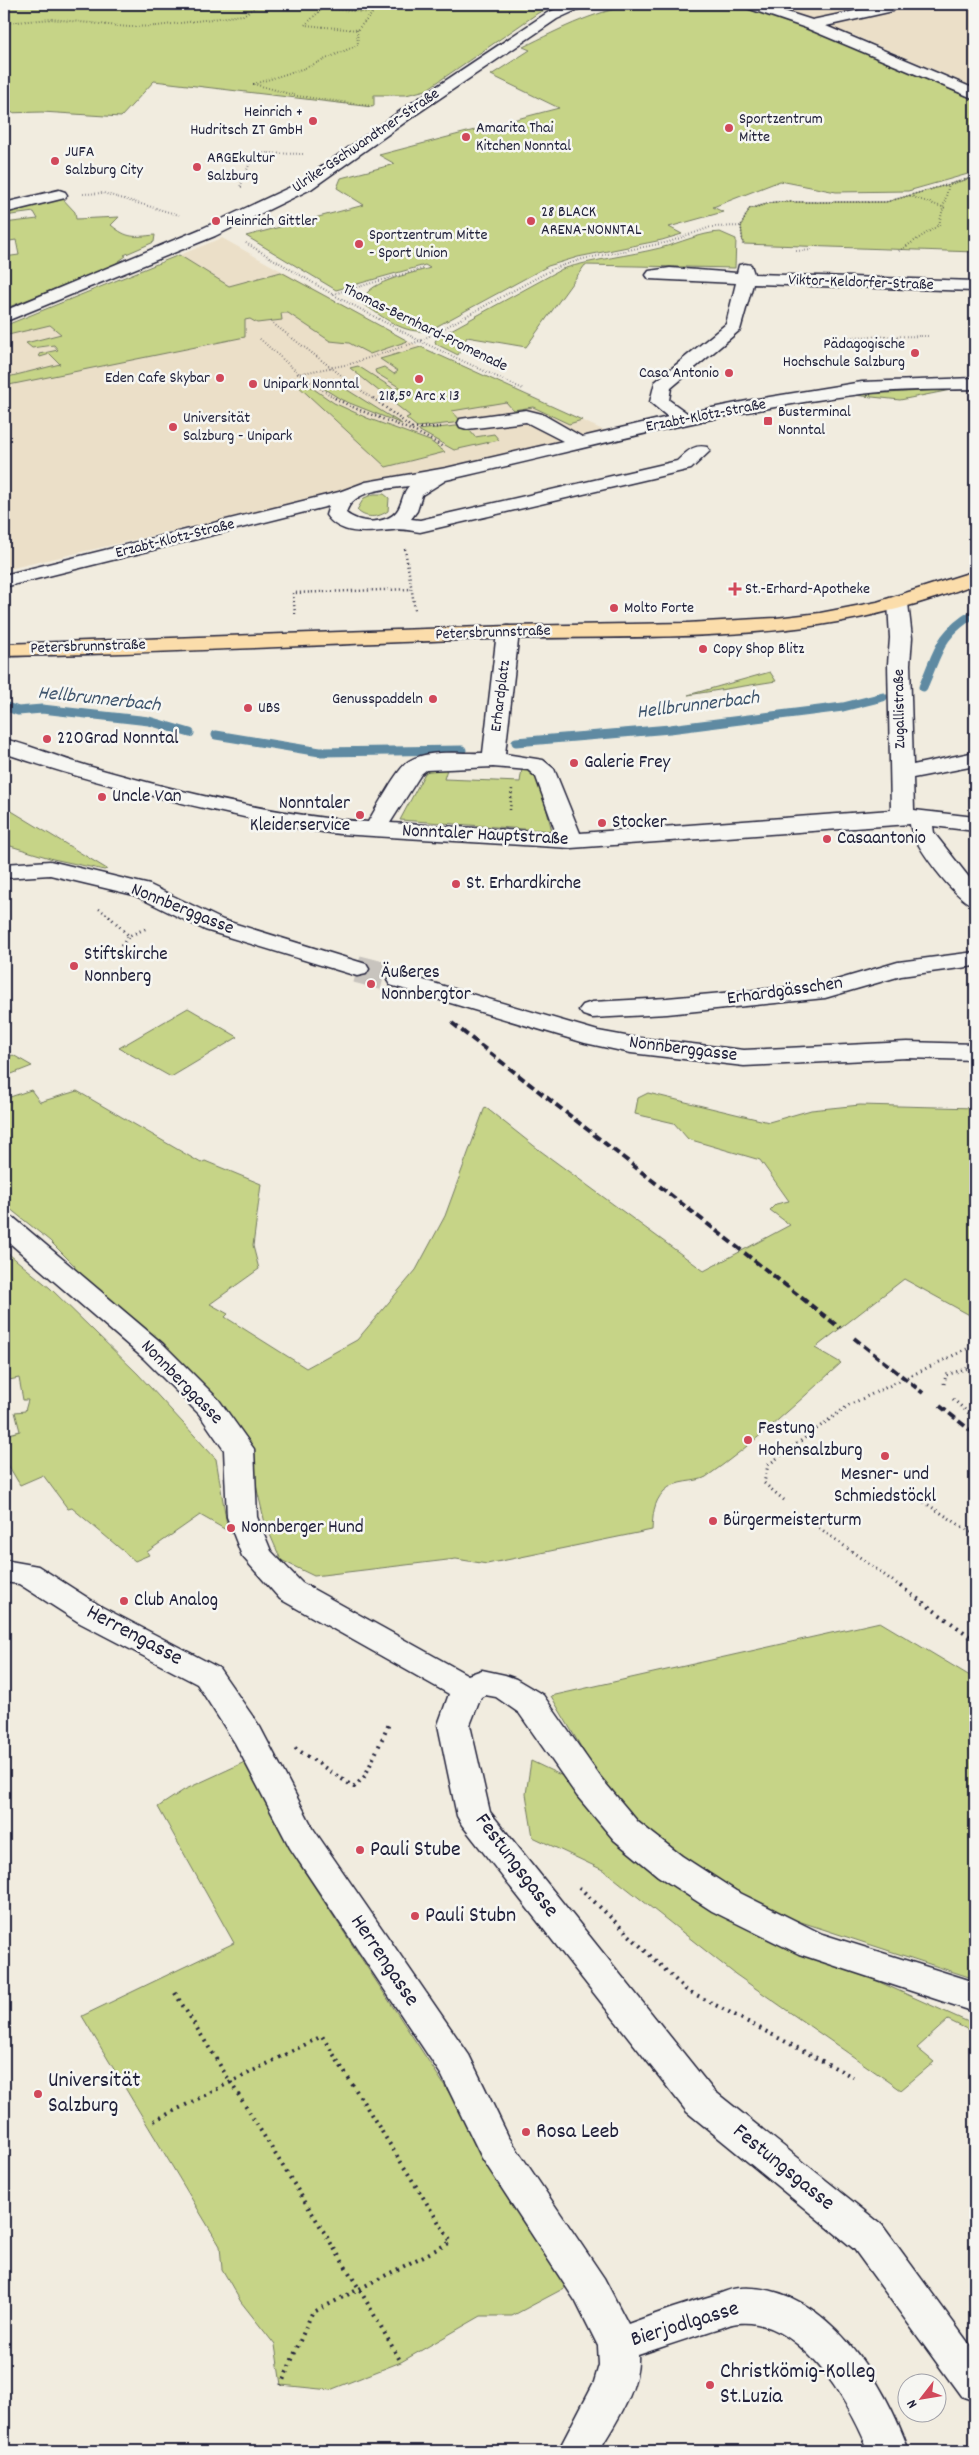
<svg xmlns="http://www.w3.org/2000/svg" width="979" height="2455" font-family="Dekko,sans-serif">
<rect width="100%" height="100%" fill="#f1ecdf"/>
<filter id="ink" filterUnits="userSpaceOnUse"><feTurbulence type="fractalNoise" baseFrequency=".02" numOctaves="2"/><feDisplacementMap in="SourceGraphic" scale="10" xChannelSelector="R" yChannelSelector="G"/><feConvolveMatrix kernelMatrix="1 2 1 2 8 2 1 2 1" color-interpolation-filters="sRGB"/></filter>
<g filter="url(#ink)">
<path fill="#ebdfc8" d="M 767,4 L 975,4 L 975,87 L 855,36 Z
M 222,238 L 408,341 L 605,431 L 4,570 L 4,326 Z"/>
<path fill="#c6d487" stroke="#747b61" d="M 4,4 L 560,4 L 538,13 L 426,90 L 406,95 L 374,95 L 374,106 L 372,107 L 154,81 L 121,117 L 42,112 L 4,113 Z
M 642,4 L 738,5 L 803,27 L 975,100 L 975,172 L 908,191 L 836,192 L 780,181 L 713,207 L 723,212 L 669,227 L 682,234 L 662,240 L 578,257 L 548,266 L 430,330 C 404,336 384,317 363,304 C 361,282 412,274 430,268 L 425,265 L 336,290 L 246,236 L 364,205 L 337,188 L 341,178 L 395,164 L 379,155 L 559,108 L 491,75 L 530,50 L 523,47 C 562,28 598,9 642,4 Z
M 975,177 L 975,252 L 743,244 L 741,226 L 749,209 L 774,202 L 886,202 Z
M 61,197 L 75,212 L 76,219 L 119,217 L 111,225 C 128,239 134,237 155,235 L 154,242 L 124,255 L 126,256 L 112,266 L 4,309 L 4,257 L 19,255 L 16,240 L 4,242 L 4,223 L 38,219 L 34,212 L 4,216 L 4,213 Z
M 720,232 L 736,239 L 735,268 L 585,265 L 526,347 L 467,337 L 458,355 L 436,344 L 435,341 L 440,336 L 562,269 C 595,259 628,256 660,248 C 680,243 700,233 720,232 Z
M 179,255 L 229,286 L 281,272 L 408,341 L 370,354 L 349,343 L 330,341 L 288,313 L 281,313 L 282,320 L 257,323 L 250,319 L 245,320 L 245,337 L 4,386 L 4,378 L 60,364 L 50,354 L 40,357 L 39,354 L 58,350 L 54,345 L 32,348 L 26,343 L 61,334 L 50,325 L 4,336 L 4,326 Z
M 421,347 L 582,420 L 569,424 L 533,407 L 513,410 L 506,402 L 452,411 L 462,422 L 417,427 L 406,418 L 410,416 L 350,368 L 358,366 L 394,389 L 399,387 L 376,373 L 375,370 L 384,367 L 394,374 L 398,371 L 380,359 Z
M 296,384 L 308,385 L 334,403 L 367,418 L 430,441 L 445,452 L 386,467 Z
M 318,385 L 341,386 L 402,424 L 342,400 Z
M 956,389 L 900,400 L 854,395 Z
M 465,425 L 475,437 L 494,434 L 499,440 L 454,450 L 418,430 Z
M 374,494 L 384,494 L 389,498 L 388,511 C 378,518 365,519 357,510 L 364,498 Z
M 770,672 L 776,681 L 688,695 Z
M 448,766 L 444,779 L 520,782 L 522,769 L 532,770 L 538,776 L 552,831 L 400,820 L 425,773 L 433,768 Z
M 4,804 L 5,807 L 107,869 L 104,870 L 53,859 L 4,844 Z
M 188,1008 L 238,1037 L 171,1077 L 119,1048 Z
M 13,1055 L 32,1066 L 4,1077 L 4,1059 Z
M 31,1090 L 40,1102 L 77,1091 L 201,1163 L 205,1161 L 261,1184 L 253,1246 L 259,1269 L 210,1304 L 228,1314 L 225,1317 L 306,1368 L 357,1340 L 416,1270 L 445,1216 L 485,1107 L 538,1149 L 704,1271 L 790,1225 L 770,1210 L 776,1204 L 789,1201 L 760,1160 L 688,1139 L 674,1123 L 635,1114 L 638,1098 L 648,1093 L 769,1122 L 811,1110 L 860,1105 L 975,1108 L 975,1318 L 904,1279 L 815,1348 L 841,1363 C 797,1403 755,1443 706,1477 C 696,1483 676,1479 664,1491 C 653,1503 653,1515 652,1530 L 487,1564 L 456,1559 L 314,1576 L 281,1560 L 265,1523 L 248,1452 L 72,1275 L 75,1266 L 50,1241 L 4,1204 L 4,1099 Z
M 4,1250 L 50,1288 L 138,1374 L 216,1459 L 228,1531 L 200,1515 L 147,1552 L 149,1555 L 135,1561 L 72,1508 L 68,1509 L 43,1475 L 20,1485 L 4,1458 L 4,1427 L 9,1434 L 20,1431 L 15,1412 L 25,1411 L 28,1400 L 23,1400 L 19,1378 L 4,1381 Z
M 880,1622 L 975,1679 L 975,1979 L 786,1917 L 675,1859 L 601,1781 L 551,1696 Z
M 249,1760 L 298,1862 L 574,2283 L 512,2316 L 481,2316 L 401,2362 L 330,2390 L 281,2385 L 275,2345 L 241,2302 L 222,2269 L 220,2246 L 82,2016 L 234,1943 L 158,1807 L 184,1790 Z
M 531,1761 L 569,1779 L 616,1843 L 686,1891 L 769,1940 L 857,1972 L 975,2025 L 975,2033 L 948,2020 L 917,2048 L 934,2062 L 901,2090 L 735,1974 L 605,1871 L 533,1837 L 526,1794 Z"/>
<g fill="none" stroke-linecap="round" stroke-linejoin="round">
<path stroke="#5e8aa2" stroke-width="9" d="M 923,687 C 939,651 938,635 975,613
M 4,706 L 18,711 L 42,709 L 149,721 L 190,733
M 216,735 L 320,752 L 462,750
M 516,742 L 670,729 L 843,707 L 883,697"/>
<path stroke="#c8c4be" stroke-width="28" stroke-dasharray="28 14" stroke-linecap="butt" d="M 357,969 L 399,980"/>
<g stroke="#22223b" stroke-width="3">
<path id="minor" d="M 568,4 L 599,4 L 597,7 L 581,8 L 557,19 L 418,113 L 311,189 L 215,236 L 4,322 L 4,311 L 203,228 L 299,183 L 406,107 L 547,13 Z
M 742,4 L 762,4 L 812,20 L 888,4 L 893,5 L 895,8 L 893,11 L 826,26 L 975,89 L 975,99 L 806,28 L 744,7 Z
M 59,190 L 65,192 L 67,195 L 65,198 L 4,213 L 4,203 Z
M 745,264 L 751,265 L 754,274 L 975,281 L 975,291 L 753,284 L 740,330 L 671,388 L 669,400 L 687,413 L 757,399 L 862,382 L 975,378 L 975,389 C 937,390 899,389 861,394 C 721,411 584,449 446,480 L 422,495 L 417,511 L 411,519 L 420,520 L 677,461 C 687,452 693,444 707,447 L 710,451 L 691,469 L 420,532 C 411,531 401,528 392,530 C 370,532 341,537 326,515 L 329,506 L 4,587 L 4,575 L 339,492 L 366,482 L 446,468 L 563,441 L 526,422 L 467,429 L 460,427 L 458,423 L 460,419 L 526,410 L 542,414 L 582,437 L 668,417 L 650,402 L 655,382 L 726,324 L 736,283 L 649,279 L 646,275 L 649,271 L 670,268 L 737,273 L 739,265 ZM 409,486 C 402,493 403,503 397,511 C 386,525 359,524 346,513 C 352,489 389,489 409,486 Z
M 898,597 L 905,599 L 908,603 L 912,638 L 910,664 L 913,765 L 975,752 L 975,766 L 913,778 L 914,810 L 975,817 L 975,831 L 933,826 L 934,833 L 975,885 L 975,906 C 957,902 911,842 910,824 L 571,848 L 340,834 C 298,830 258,820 217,811 C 145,795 74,777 4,753 L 4,739 C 32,746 60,758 88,766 C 175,791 277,816 368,822 C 376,809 398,767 409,761 C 429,749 460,754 483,753 L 497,632 L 501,628 L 508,626 L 515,628 L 519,632 L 505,754 L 543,760 L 554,769 L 580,833 L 891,810 L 888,664 L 890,638 L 888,603 L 891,599 ZM 493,767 L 528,770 L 536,777 L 556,833 L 390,823 L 421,774 L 426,770 Z
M 50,861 L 150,885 L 223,920 L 366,964 L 369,969 L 366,974 L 357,976 L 205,930 L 134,895 L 50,875 L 4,878 L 4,864 Z
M 975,952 L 975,966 L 901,976 L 825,998 L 667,1014 L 592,1018 L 583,1015 L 579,1010 L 583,1005 L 592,1002 L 667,998 L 823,984 L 898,962 Z
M 399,973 L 598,1031 L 631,1037 L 744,1050 L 907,1042 L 975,1044 L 975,1060 L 907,1058 L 744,1066 L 631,1053 L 585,1043 L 390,985 L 387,980 L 390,975 Z
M 4,1215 L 14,1218 L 163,1344 L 219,1400 L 254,1449 L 257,1517 L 271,1551 L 302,1583 L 468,1675 L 482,1670 L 505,1675 L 516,1679 L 543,1695 L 601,1778 L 638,1822 L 682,1856 L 736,1891 L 822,1934 L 975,1982 L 975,2012 L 799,1954 L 712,1911 L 658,1876 L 614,1840 L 577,1796 L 519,1713 L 496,1697 L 485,1695 L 481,1697 L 470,1725 L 490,1812 L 713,2090 L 882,2225 L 975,2352 L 975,2401 L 961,2396 L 854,2249 L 687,2112 L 462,1825 L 457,1816 L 438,1725 L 449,1694 L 280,1599 L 242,1556 L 227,1517 L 224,1450 L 199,1414 L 143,1358 L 4,1238 Z
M 4,1560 L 38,1566 L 102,1607 L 219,1668 L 260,1727 L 314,1830 L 469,2055 L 508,2136 L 604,2278 L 628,2324 C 657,2313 687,2303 718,2294 C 725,2292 732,2288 740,2288 C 825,2283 885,2382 909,2451 L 869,2451 C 849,2402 801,2318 739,2323 C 732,2323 725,2327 717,2329 C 691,2337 665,2346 638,2355 C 640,2389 615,2423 599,2451 L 558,2451 L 594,2382 L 599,2365 L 598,2346 L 576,2302 L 482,2158 L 442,2076 L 290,1848 L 235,1743 L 197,1684 L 80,1623 L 19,1584 L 4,1582 Z"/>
</g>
<g stroke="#22223b" stroke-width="3">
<path id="major" d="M 975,571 L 975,584 C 925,603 872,617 819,625 C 710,641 599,636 490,639 C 328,644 166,653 4,656 L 4,644 L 510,626 L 687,623 L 776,618 L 820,613 L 877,602 Z"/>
</g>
<path stroke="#22223b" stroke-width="2" stroke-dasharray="0.5 2.5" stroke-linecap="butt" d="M 323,8 L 373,13 L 357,30 L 305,25 Z
M 4,23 L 51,19 L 129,27 L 157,26 L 243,15 L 257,6 L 256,4
M 357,30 L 358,45 L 305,68 L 254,84 L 297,96 L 372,106
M 242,187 L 240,187 L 254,153 L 304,154
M 83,194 L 103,193 L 179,215
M 910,196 L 945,208
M 741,226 L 743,245
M 246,243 L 332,294 L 420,341 L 523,389
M 796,251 L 814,250
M 899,251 L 939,225 L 949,184
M 333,294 L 425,268
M 271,322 L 374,400
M 843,337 L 928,336
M 260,339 L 297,372 L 337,400
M 297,374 L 350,364 L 420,341 L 555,268 L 583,259 L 669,242 L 711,227 L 741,226 L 749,209 L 774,202 L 886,202 L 975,177"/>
<path stroke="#22223b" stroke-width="2.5" stroke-dasharray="1 3" stroke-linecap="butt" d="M 335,398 C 370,418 410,425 443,447
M 373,398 L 412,428
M 412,428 L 441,427
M 405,549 L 415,610
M 295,614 L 293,593 L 412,589
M 510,810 L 512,789
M 99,909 L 111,917"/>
<path stroke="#22223b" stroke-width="3" stroke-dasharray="1 4" stroke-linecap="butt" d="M 109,916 L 129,936 L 147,928
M 118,950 L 129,936
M 944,1384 L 946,1375 L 975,1366
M 953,1399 L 975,1419
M 784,1500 L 764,1483 L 768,1465 L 849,1405 L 967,1349 L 975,1349
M 924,1502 L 975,1535
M 811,1522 L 901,1587"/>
<path stroke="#22223b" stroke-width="4" stroke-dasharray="2 5" stroke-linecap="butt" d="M 900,1586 L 975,1640
M 295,1748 L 354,1787 L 365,1776 L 389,1724
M 579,1887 L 685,1989 L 853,2077
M 175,1993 L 360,2290 L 401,2362
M 154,2121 L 322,2036 L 451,2242 L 312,2313 L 281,2385"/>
<use href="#minor" fill="#f6f6f2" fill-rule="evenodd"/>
<use href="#major" fill="#fbddab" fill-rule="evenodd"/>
<path stroke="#22223b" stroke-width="4" stroke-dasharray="8 4" stroke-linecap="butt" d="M 452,1023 L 840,1328
M 854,1338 L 923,1393
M 940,1406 L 975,1434"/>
</g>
</g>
<g fill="#d1495b" stroke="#f6f6f2" stroke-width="2">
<circle cx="313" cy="121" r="5"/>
<circle cx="729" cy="128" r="5"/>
<circle cx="466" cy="137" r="5"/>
<circle cx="55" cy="161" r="5"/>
<circle cx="197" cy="167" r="5"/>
<circle cx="216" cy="221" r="5"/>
<circle cx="531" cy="221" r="5"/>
<circle cx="359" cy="244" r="5"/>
<circle cx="915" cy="353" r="5"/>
<circle cx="729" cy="373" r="5"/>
<circle cx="220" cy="378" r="5"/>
<circle cx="419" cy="379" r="5"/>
<circle cx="253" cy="384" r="5"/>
<rect x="763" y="416" width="10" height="10" rx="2.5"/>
<circle cx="173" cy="427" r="5"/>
<path d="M732.5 581.5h5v5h5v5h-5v5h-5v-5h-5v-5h5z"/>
<circle cx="614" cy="608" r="5"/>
<circle cx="703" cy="649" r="5"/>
<circle cx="433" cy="699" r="5"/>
<circle cx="248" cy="708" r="5"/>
<circle cx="47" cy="739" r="5"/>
<circle cx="574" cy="763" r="5"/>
<circle cx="102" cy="797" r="5"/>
<circle cx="360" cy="815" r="5"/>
<circle cx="602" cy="823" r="5"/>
<circle cx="827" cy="839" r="5"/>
<circle cx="456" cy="884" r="5"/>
<circle cx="74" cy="966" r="5"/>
<circle cx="371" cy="984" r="5"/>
<circle cx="748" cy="1440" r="5"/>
<circle cx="885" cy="1456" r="5"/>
<circle cx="713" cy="1521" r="5"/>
<circle cx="231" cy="1528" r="5"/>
<circle cx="124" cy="1601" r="5"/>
<circle cx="360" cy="1850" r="5"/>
<circle cx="415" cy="1916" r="5"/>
<circle cx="38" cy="2094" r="5"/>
<circle cx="526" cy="2132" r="5"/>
<circle cx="710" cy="2385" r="5"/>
</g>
<g text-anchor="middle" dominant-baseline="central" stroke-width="5" stroke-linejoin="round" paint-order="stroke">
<g font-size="16" fill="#22223b" stroke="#f6f6f2" text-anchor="start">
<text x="303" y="112" text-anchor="end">Heinrich +<tspan x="303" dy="18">Hudritsch ZT GmbH</tspan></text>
<text x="739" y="119">Sportzentrum<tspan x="739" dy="18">Mitte</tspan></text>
<text x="476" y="128">Amarita Thai<tspan x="476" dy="18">Kitchen Nonntal</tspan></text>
<text x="65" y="152">JUFA<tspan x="65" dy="18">Salzburg City</tspan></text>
<text x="207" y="158">ARGEkultur<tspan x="207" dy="18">Salzburg</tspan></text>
<text x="541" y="212">28 BLACK<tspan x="541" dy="18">ARENA-NONNTAL</tspan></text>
<text x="226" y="221">Heinrich Gittler</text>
<text x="369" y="235">Sportzentrum Mitte<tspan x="369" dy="18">- Sport Union</tspan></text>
<text x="905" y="344" text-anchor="end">Pädagogische<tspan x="905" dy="18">Hochschule Salzburg</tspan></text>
<text x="719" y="373" text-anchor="end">Casa Antonio</text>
<text x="210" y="378" text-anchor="end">Eden Cafe Skybar</text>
<text x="263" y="384">Unipark Nonntal</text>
<text x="419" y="396" text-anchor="middle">218,5° Arc x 13</text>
<text x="778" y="412">Busterminal<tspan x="778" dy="18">Nonntal</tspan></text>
<text x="183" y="418">Universität<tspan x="183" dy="18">Salzburg - Unipark</tspan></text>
<text x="745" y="589">St.-Erhard-Apotheke</text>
<text x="624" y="608">Molto Forte</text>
<text x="713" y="649">Copy Shop Blitz</text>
<text x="423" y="699" text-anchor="end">Genusspaddeln</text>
<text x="258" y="708">UBS</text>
</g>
<g font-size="16" fill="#22223b" stroke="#f6f6f2">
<text transform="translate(366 141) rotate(-34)">Ulrike-Gschwandtner-Straße</text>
<text transform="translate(861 283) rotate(2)">Viktor-Keldorfer-Straße</text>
<text transform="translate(425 328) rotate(26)">Thomas-Bernhard-Promenade</text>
<text transform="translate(706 416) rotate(-11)">Erzabt-Klotz-Straße</text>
<text transform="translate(175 539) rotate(-14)">Erzabt-Klotz-Straße</text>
<text transform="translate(493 633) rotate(-2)">Petersbrunnstraße</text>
<text transform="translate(88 647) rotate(-2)">Petersbrunnstraße</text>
<text transform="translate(501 696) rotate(-83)">Erhardplatz</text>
<text transform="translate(900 709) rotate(-91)">Zugallistraße</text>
</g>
<g font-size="19" fill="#22223b" stroke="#f6f6f2" text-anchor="start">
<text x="57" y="739">220Grad Nonntal</text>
<text x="584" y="763">Galerie Frey</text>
<text x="112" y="797">Uncle Van</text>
<text x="350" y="804" text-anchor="end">Nonntaler<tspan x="350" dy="22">Kleiderservice</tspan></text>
<text x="612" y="823">Stocker</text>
<text x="837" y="839">Casaantonio</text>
<text x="466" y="884">St. Erhardkirche</text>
<text x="84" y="955">Stiftskirche<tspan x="84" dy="22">Nonnberg</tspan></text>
<text x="381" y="973">Äußeres<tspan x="381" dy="22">Nonnbergtor</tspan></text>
<text x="758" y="1429">Festung<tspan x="758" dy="22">Hohensalzburg</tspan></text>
<text x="885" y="1475" text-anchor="middle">Mesner- und<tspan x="885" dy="22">Schmiedstöckl</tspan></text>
<text x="723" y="1521">Bürgermeisterturm</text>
<text x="241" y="1528">Nonnberger Hund</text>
<text x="134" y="1601">Club Analog</text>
</g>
<g font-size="19" fill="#22223b" stroke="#f6f6f2">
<text transform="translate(485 836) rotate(3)">Nonntaler Hauptstraße</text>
<text transform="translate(182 910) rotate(22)">Nonnberggasse</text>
<text transform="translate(785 992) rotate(-8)">Erhardgässchen</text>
<text transform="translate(683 1050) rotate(7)">Nonnberggasse</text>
<text transform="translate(181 1383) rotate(46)">Nonnberggasse</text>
</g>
<g font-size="20" font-style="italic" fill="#40566e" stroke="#f6f6f2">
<text transform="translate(99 700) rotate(6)">Hellbrunnerbach</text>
<text transform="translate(698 706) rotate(-7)">Hellbrunnerbach</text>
</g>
<g font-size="22" fill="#22223b" stroke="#f6f6f2">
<text transform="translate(134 1636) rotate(28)">Herrengasse</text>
<text transform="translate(516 1866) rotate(53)">Festungsgasse</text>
<text transform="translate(384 1961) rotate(56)">Herrengasse</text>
<text transform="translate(783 2168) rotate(39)">Festungsgasse</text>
<text transform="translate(685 2325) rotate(-17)">Bierjodlgasse</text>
</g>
<g font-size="22" fill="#22223b" stroke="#f6f6f2" text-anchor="start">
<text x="370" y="1850">Pauli Stube</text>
<text x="425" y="1916">Pauli Stubn</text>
<text x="48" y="2081">Universität<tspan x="48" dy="25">Salzburg</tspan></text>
<text x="536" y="2132">Rosa Leeb</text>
<text x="720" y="2372">Christkömig-Kolleg<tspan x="720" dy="25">St.Luzia</tspan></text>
</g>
</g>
<rect width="979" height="2455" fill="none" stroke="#f6f6f2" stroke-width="20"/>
<rect x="10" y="10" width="959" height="2435" fill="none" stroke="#22223b" stroke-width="2" filter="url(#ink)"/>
<g transform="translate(922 2398) rotate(239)"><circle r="24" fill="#f6f6f2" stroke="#a1a1a9"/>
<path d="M0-4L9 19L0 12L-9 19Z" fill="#d1495b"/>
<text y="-8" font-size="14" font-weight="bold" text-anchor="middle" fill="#22223b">N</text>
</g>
</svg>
